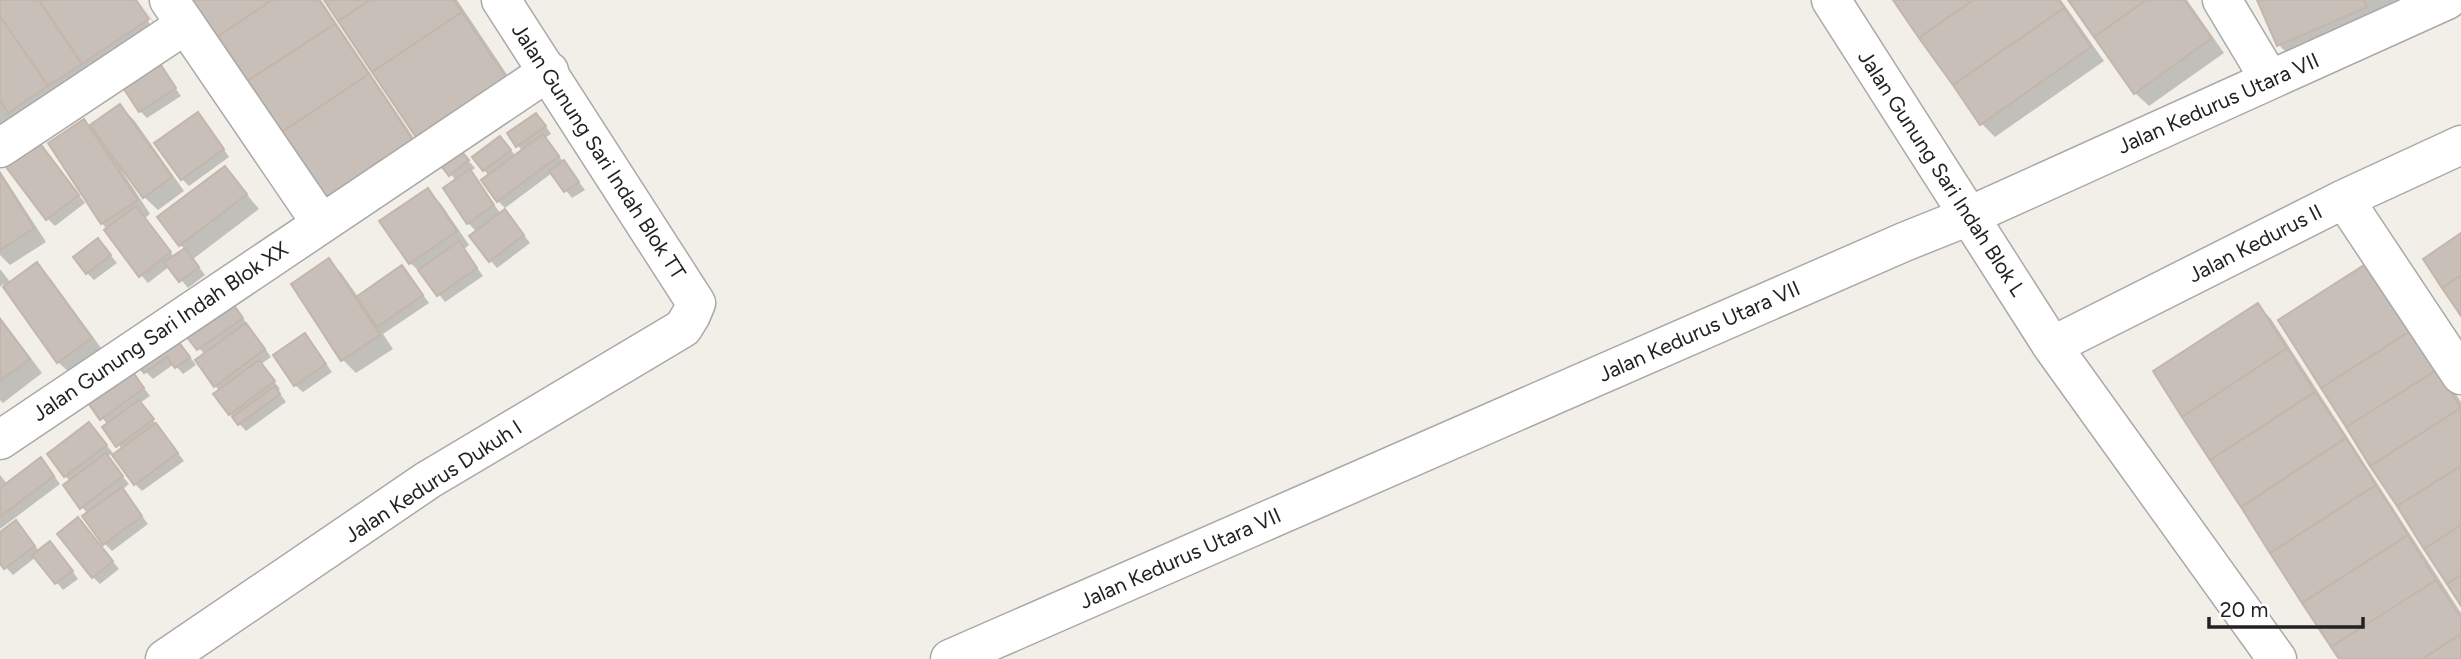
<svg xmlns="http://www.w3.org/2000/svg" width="2461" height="659" font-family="Figtree,sans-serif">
<rect width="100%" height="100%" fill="#f2efe9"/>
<path fill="#0003" d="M 0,0 L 134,0 L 152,27 L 155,25 L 139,0 L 161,33 L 0,142 Z
M 190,0 L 321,0 L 432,165 Z
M 326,0 L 457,0 L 526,103 L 458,149 L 475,168 L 470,172 L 501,214 L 511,218 L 530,243 L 497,268 L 490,260 L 477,232 L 468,223 L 456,181 Z
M 1895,0 L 2061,0 L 2104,61 L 1995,137 L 1981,123 Z
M 2071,0 L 2187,0 L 2224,53 L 2149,106 L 2135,93 Z
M 2259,0 L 2440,0 L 2296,62 L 2279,45 Z
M 159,65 L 181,96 L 147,118 L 140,111 Z
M 120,107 L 134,120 L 184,191 L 158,210 L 144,197 L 124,170 L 122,171 L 150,214 L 145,218 L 174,257 L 185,249 L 180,245 L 225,168 L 259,209 L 193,259 L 205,275 L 188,288 L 170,266 L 148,283 L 141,275 L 102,223 L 50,143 L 84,121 L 90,127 Z
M 205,121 L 229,157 L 189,186 L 182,179 Z
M 543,122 L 551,134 L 545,138 L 585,190 L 572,198 L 552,173 L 505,208 L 498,201 L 489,176 L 484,170 L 500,138 L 516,156 L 523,151 L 518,146 Z
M 46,152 L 85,203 L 55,226 L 48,219 Z
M 0,171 L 46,242 L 10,265 L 0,255 Z
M 428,190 L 441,204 L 469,245 L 464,249 L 483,276 L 445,302 L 425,276 L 410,263 Z
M 98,240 L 117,263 L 94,280 L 87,273 Z
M 329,260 L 342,274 L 358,297 L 402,267 L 429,303 L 383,334 L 393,349 L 356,373 L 343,360 Z
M 36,265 L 50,278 L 104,352 L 72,375 L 58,362 L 3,284 L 0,287 L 0,269 L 11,283 Z
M 2382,278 L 2461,402 L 2461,604 Z
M 232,303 L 271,357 L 261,364 L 280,389 L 278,391 L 286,402 L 246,431 L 230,414 L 220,391 L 215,386 L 205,355 L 182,328 Z
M 2258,305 L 2271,319 L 2461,613 L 2461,659 L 2341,659 Z
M 0,317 L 42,373 L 3,403 L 0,400 Z
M 179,342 L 196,365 L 183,374 L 174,364 L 153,379 L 146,372 Z
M 311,343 L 332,372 L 303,392 L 295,385 Z
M 128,367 L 150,396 L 140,403 L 184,461 L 142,491 L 135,484 L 122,450 L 108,425 L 86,398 Z
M 89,424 L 113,453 L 107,457 L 129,484 L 122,490 L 148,524 L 112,551 L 104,543 L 88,514 L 82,507 L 71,482 L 65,476 Z
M 48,467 L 60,484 L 0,529 L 0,475 L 8,485 Z
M 16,522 L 39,551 L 57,550 L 78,579 L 63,590 L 36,557 L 13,575 L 0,561 L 0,534 Z
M 85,526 L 119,569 L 100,584 L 93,577 Z"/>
<path fill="#c7bfb8" stroke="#c4b6ab" stroke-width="2" d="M 0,0 L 39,0 L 82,64 L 48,86 L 0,16 Z
M 39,0 L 136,0 L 149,19 L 82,64 Z
M 188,0 L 272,0 L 214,39 Z
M 272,0 L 319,0 L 335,24 L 244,83 L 214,39 Z
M 324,0 L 370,0 L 338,21 Z
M 370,0 L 454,0 L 462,12 L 372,72 L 338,21 Z
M 1893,0 L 1973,0 L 1919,38 Z
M 1973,0 L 2059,0 L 2064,8 L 1953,85 L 1919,38 Z
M 2068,0 L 2146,0 L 2094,37 Z
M 2146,0 L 2184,0 L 2212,38 L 2134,94 L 2094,37 Z
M 2257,0 L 2364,0 L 2367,7 L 2277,46 Z
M 2064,8 L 2091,47 L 1980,125 L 1953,85 Z
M 462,12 L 514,89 L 424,149 L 372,72 Z
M 0,16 L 48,86 L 8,113 L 0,100 Z
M 335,24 L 369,74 L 279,134 L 244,83 Z
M 159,62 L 176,88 L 139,112 L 122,86 Z
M 369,74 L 420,151 L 330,211 L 279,134 Z
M 120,104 L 172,177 L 143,198 L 90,125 Z
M 198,112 L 224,149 L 181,180 L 154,143 Z
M 536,113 L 546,126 L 516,147 L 507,133 Z
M 84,119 L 138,200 L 101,224 L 48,143 Z
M 543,134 L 559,156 L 497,202 L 481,180 Z
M 500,136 L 511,150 L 483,171 L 472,157 Z
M 39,142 L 79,195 L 46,220 L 6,167 Z
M 456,145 L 469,160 L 449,176 L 437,161 Z
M 564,160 L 579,182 L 564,192 L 549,171 Z
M 225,166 L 247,194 L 179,246 L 157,217 Z
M 470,169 L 494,205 L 467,224 L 443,188 Z
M 0,173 L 34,228 L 0,250 Z
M 428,188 L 457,231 L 409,264 L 379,221 Z
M 136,206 L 171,252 L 139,277 L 104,230 Z
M 505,209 L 524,235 L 489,262 L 469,236 Z
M 2461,233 L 2461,275 L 2442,288 L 2423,259 Z
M 98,238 L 111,255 L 86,274 L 73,257 Z
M 459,241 L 477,268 L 437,296 L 418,270 Z
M 185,248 L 199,267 L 179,282 L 164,262 Z
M 329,258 L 380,335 L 341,361 L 291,284 Z
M 37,262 L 92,338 L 57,363 L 3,287 Z
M 2369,262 L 2412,330 L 2321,388 L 2278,320 Z
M 402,265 L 423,295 L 377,327 L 356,297 Z
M 2461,275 L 2461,316 L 2442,288 Z
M 226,294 L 243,318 L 197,350 L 179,327 Z
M 2258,303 L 2287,348 L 2182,417 L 2153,371 Z
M 0,319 L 30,359 L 0,381 Z
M 246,323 L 265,349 L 214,387 L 195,360 Z
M 2412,330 L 2437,370 L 2346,427 L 2321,388 Z
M 172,333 L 190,357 L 175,368 L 167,357 L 144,373 L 134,359 Z
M 305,333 L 326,364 L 294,386 L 273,355 Z
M 2287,348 L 2315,392 L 2210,460 L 2182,417 Z
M 259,360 L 275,381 L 229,415 L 213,394 Z
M 128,365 L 144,388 L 100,420 L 84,397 Z
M 2437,370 L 2461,408 L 2370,466 L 2346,427 Z
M 275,386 L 280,394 L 238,425 L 232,417 Z
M 2315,392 L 2346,438 L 2241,507 L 2210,460 Z
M 139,400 L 154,419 L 116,447 L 102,427 Z
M 2461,408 L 2461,466 L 2397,506 L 2370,466 Z
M 89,422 L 107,445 L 64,477 L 47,454 Z
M 156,423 L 178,453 L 134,485 L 112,455 Z
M 2346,438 L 2376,485 L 2270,553 L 2241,507 Z
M 106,453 L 123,476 L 80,509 L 63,485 Z
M 41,457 L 54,476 L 0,517 L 0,488 Z
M 2461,466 L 2461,525 L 2424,549 L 2397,506 Z
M 2376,485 L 2408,535 L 2302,603 L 2270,553 Z
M 122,487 L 142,516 L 103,545 L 82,516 Z
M 78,517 L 113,561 L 92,578 L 57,534 Z
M 16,520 L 35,546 L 4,569 L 0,564 L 0,532 Z
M 2461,525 L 2461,575 L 2447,584 L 2424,549 Z
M 2408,535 L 2436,580 L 2331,647 L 2302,603 Z
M 50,541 L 73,571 L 55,584 L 32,555 Z
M 2461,575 L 2461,606 L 2447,584 Z
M 2436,580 L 2461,618 L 2461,634 L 2422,659 L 2339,659 L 2331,647 Z
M 2461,634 L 2461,659 L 2422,659 Z"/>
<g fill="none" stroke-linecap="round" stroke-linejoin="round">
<g stroke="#a9a9a9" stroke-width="41">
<path id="street" d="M 169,0 L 321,223
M 1831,0 L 2052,346 L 2277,659
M 2222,0 L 2270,80
M 0,148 L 185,25
M 2344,199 L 2461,375
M 2052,346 L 2344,199 L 2461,145
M 0,440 L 549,71
M 165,659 L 428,480 L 683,328 L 691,315 L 696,303 L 501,0
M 950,659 L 1904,242 L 1969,216 L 2447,0"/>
</g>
<use href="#street" stroke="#fff" stroke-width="38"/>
</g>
<g text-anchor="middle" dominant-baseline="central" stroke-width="5" stroke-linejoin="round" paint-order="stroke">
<g font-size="21" fill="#222" stroke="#fff">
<text transform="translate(2218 103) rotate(-24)">Jalan Kedurus Utara VII</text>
<text transform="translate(599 151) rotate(57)">Jalan Gunung Sari Indah Blok TT</text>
<text transform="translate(1942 173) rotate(57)">Jalan Gunung Sari Indah Blok L</text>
<text transform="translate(2255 243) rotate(-27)">Jalan Kedurus II</text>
<text transform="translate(160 331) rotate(-34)">Jalan Gunung Sari Indah Blok XX</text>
<text transform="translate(1699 331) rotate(-24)">Jalan Kedurus Utara VII</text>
<text transform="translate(433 481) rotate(-33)">Jalan Kedurus Dukuh I</text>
<text transform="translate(1180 558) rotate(-24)">Jalan Kedurus Utara VII</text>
</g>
</g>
<path d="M2209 617v10h154v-10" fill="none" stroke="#222222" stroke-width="3.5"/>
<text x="2220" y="617" font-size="21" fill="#222222" stroke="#ffffff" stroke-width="5" paint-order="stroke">20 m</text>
</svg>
